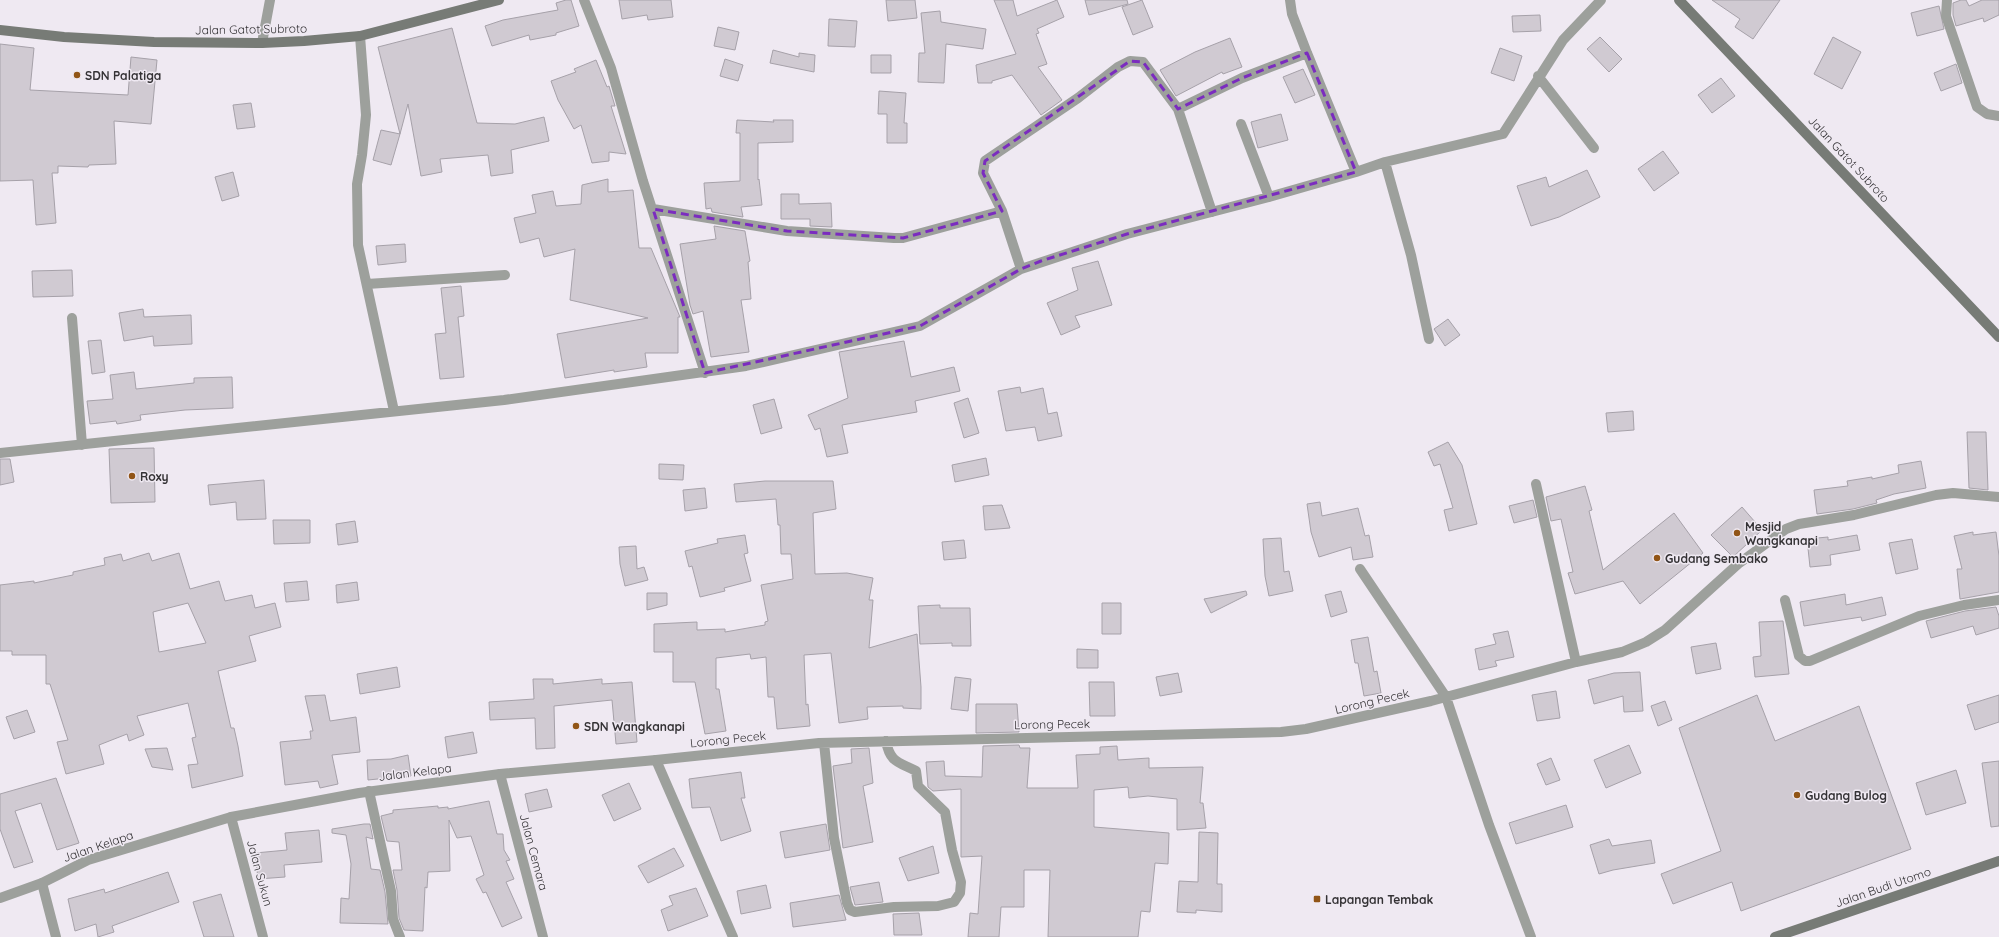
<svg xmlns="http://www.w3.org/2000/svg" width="1999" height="937" font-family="Quicksand,sans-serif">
<rect width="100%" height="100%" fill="#efe9f2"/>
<path fill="#d0cad2" stroke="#a6a1a9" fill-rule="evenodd" d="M 566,0 L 571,0 L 579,26 L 556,33 L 556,35 L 530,40 L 529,35 L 492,46 L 485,26 L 503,20 L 558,10 L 556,3 Z
M 619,0 L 671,0 L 673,17 L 648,20 L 647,15 L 622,19 Z
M 886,0 L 915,0 L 917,18 L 888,21 Z
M 994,0 L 1013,0 L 1017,16 L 1057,0 L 1064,17 L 1037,29 L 1039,33 L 1036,34 L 1047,64 L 1038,67 L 1062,100 L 1041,115 L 1012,75 L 992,81 L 992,83 L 978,83 L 976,65 L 1016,54 Z
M 1085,0 L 1127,0 L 1128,4 L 1089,15 Z
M 1142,0 L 1153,27 L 1133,35 L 1122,7 Z
M 1712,0 L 1780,0 L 1753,39 L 1735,27 L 1740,19 Z
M 1961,0 L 1966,0 L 1969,6 L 1982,0 L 1999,0 L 1999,15 L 1984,22 L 1983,18 L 1956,26 L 1953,15 L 1953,3 Z
M 1939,6 L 1944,29 L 1917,36 L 1911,13 Z
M 940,11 L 941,22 L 986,29 L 983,49 L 946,44 L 944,83 L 918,82 L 919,53 L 925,53 L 921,13 Z
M 1540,15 L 1541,31 L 1513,32 L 1512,16 Z
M 829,19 L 857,21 L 855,47 L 828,46 Z
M 718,27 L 739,32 L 735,50 L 714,46 Z
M 452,28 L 477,123 L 515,124 L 544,117 L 549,141 L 511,150 L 513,173 L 491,176 L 488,155 L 440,159 L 442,172 L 421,176 L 408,104 L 400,134 L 378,47 Z
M 1600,37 L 1622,59 L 1609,72 L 1587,49 Z
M 1833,37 L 1861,52 L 1842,89 L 1814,74 Z
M 1230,38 L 1242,67 L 1223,74 L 1222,72 L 1176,96 L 1160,70 L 1195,52 Z
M 0,44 L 34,48 L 30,90 L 128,95 L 131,57 L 157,60 L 151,124 L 114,121 L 116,164 L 89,165 L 88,167 L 58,166 L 58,173 L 52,173 L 56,223 L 36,225 L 33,180 L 0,181 Z
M 1500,48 L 1522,56 L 1514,81 L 1491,73 Z
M 773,50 L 799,57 L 799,53 L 815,55 L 814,72 L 770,63 Z
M 871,55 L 891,55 L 891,73 L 871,73 Z
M 725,59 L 743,65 L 738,81 L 720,76 Z
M 596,60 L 607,87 L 609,86 L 615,106 L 611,106 L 626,154 L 609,152 L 609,161 L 592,163 L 581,125 L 574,129 L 558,100 L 551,81 L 576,72 L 574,69 Z
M 1956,64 L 1962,83 L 1941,91 L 1934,73 Z
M 1303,69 L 1315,95 L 1295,103 L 1283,77 Z
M 1721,78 L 1735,96 L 1712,113 L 1698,95 Z
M 879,91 L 906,93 L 904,123 L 907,123 L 907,143 L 887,143 L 887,114 L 878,114 Z
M 251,103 L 255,127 L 237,129 L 233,105 Z
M 1281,114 L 1288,140 L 1258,148 L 1251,122 Z
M 737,120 L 774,122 L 773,120 L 793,120 L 793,142 L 758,143 L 758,180 L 759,179 L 762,205 L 741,207 L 743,217 L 712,212 L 711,208 L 706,209 L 704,183 L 740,181 L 740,133 L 736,133 Z
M 381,130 L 400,134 L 391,165 L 373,160 Z
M 1663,151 L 1679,173 L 1654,191 L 1638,169 Z
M 1587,170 L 1600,197 L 1559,217 L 1531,226 L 1517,186 L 1546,177 L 1549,187 Z
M 233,172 L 239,196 L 222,201 L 215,177 Z
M 608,179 L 608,192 L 633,190 L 639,248 L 651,248 L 680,317 L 678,317 L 678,353 L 645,353 L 647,367 L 614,372 L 614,370 L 565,378 L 557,334 L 648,318 L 570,300 L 575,249 L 544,257 L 539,238 L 520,243 L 514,218 L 536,213 L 532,195 L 553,191 L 556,206 L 581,204 L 582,185 Z
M 781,194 L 799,194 L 799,204 L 831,203 L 832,227 L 810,226 L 810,219 L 781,219 Z
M 714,226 L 745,231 L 750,261 L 748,262 L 751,299 L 741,300 L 749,352 L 711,357 L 703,311 L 693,314 L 690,305 L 680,244 L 716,239 Z
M 405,244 L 406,262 L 378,265 L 376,246 Z
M 1098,261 L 1112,305 L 1075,316 L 1080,327 L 1061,335 L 1047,303 L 1078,290 L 1072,268 Z
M 72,270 L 73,296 L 33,297 L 32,271 Z
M 461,286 L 464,316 L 458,317 L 464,377 L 440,379 L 435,334 L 446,333 L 441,288 Z
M 143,309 L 144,317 L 191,315 L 192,344 L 154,346 L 153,336 L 124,341 L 119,313 Z
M 1448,319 L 1460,335 L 1445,346 L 1434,329 Z
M 101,340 L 105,372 L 92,374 L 88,341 Z
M 904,341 L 911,377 L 954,367 L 960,391 L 915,401 L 917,412 L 842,425 L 848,453 L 827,457 L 820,428 L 815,430 L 808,415 L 848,398 L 839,352 Z
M 134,372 L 136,389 L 194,383 L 194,378 L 232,377 L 233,408 L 185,410 L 140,415 L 141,420 L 117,424 L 116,421 L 90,424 L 87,401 L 113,399 L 110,375 Z
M 1020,387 L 1021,393 L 1043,388 L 1048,414 L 1057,412 L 1062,436 L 1038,441 L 1035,427 L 1006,431 L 998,391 Z
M 968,398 L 979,433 L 964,438 L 954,403 Z
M 774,399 L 782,428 L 761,434 L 753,405 Z
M 1633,411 L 1634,430 L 1608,432 L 1606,413 Z
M 1967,432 L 1986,432 L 1988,490 L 1969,488 Z
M 1448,442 L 1462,465 L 1477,524 L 1449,531 L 1444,510 L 1453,508 L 1440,464 L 1434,466 L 1428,452 Z
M 154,448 L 155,502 L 111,503 L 109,449 Z
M 986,458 L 989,475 L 955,482 L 952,465 Z
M 0,459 L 10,459 L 14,482 L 0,485 Z
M 1921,461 L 1926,488 L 1894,494 L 1876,500 L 1877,503 L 1853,509 L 1817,514 L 1814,490 L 1848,486 L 1847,481 L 1872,477 L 1872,479 L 1899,473 L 1898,465 Z
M 659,464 L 684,465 L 683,480 L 659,479 Z
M 264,480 L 266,519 L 237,520 L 236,502 L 210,505 L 208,485 Z
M 765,481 L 833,481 L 836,509 L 813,513 L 815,574 L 847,573 L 873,578 L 869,600 L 873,600 L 869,648 L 917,634 L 921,687 L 921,709 L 903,708 L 903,706 L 867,707 L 868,719 L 839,723 L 831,653 L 804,655 L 806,705 L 808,704 L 810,726 L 777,729 L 774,697 L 768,697 L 766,657 L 751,659 L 750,654 L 716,658 L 716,689 L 719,689 L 726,731 L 705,734 L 695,682 L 673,682 L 673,652 L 654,652 L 654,624 L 697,622 L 697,630 L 725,629 L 725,632 L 765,625 L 765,622 L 768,621 L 761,585 L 793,579 L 791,554 L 781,554 L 780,525 L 778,525 L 776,499 L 736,502 L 734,484 Z
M 1585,486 L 1592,510 L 1589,511 L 1603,570 L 1674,513 L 1703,553 L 1640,604 L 1623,581 L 1575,594 L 1568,573 L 1573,572 L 1561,519 L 1551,521 L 1546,497 Z
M 705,488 L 707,508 L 685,511 L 683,490 Z
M 1533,500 L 1537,517 L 1514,523 L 1509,506 Z
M 1320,502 L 1322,516 L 1358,508 L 1365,536 L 1369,535 L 1373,557 L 1353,560 L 1351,547 L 1319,557 L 1311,532 L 1307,504 Z
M 1002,505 L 1010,528 L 985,530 L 983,506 Z
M 1742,507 L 1762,530 L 1733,557 L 1711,535 Z
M 273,520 L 310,520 L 310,543 L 274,544 Z
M 355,521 L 358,542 L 338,545 L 336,524 Z
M 1973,532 L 1973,535 L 1996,532 L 1999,556 L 1999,592 L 1960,599 L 1957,569 L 1962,569 L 1954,536 Z
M 745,535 L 748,553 L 744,554 L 751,581 L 724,588 L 725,591 L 700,597 L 692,566 L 689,567 L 685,551 L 718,543 L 717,539 Z
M 1857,535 L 1860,550 L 1830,555 L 1831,565 L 1810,567 L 1807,539 L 1828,537 L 1828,540 Z
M 1281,538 L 1284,572 L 1289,571 L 1293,591 L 1269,596 L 1265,576 L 1263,539 Z
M 1912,539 L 1918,569 L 1896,574 L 1889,543 Z
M 964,540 L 966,558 L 944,560 L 942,542 Z
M 636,546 L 637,569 L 644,567 L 648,580 L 625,586 L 620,564 L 619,547 Z
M 149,553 L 152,561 L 179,553 L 190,589 L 219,581 L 225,601 L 252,595 L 255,608 L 275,603 L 281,627 L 249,636 L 256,661 L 218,671 L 231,728 L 234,728 L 238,746 L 243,776 L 192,788 L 188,765 L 198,764 L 192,738 L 196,737 L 188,703 L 137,716 L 144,735 L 129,741 L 127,734 L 99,745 L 104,764 L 66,774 L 57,742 L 68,740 L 50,684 L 46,684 L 46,655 L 12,655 L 12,651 L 0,651 L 0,585 L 34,581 L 34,583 L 73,575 L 73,572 L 105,565 L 104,558 L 121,554 L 123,561 ZM 188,603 L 206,643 L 159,652 L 153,612 Z
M 307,581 L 309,600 L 286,602 L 284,583 Z
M 357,582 L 359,600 L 337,603 L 336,585 Z
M 1246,591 L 1247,595 L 1211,613 L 1204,599 Z
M 1341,591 L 1347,612 L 1331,617 L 1325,595 Z
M 647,593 L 667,593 L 667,605 L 647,610 Z
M 1845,594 L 1846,605 L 1882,597 L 1886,615 L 1862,621 L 1861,617 L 1804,626 L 1800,602 Z
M 1102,603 L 1121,603 L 1121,634 L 1102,634 Z
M 940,605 L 940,608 L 970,608 L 971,646 L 952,646 L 952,643 L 920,644 L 918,606 Z
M 1996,607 L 1999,616 L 1999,628 L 1976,635 L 1973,626 L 1931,638 L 1926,621 L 1965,611 Z
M 1783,621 L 1789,674 L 1755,677 L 1753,657 L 1761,656 L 1759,622 Z
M 1508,631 L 1514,657 L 1495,661 L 1497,666 L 1479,670 L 1475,649 L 1496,644 L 1493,634 Z
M 1368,637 L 1374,672 L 1377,671 L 1381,693 L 1364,696 L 1358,663 L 1355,663 L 1351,640 Z
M 1716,643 L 1721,669 L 1696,674 L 1691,647 Z
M 1077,649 L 1098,650 L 1098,668 L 1077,668 Z
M 397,667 L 400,687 L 360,694 L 357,674 Z
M 1640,672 L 1643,711 L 1624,712 L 1623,696 L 1594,704 L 1588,680 L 1614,673 Z
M 1178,673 L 1182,692 L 1160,696 L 1156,677 Z
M 955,677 L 971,679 L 968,711 L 951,709 Z
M 533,679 L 553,679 L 553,684 L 602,679 L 602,684 L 632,682 L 637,742 L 616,744 L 612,700 L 554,706 L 555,748 L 536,749 L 535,718 L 490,720 L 489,702 L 534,699 Z
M 1089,682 L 1114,682 L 1115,716 L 1090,716 Z
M 1556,691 L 1560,718 L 1537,721 L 1532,695 Z
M 325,695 L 330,721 L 356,717 L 360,752 L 332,755 L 338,784 L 320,788 L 318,781 L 285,785 L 280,742 L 311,739 L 310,731 L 313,731 L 305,696 Z
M 1757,695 L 1775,741 L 1859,706 L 1911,849 L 1741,911 L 1732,882 L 1673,904 L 1661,874 L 1721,851 L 1679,728 Z
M 1999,695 L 1999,722 L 1975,730 L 1967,705 Z
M 1665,701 L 1672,720 L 1658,726 L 1651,706 Z
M 976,704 L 1017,704 L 1019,732 L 976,733 Z
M 27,710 L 35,732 L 14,739 L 6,717 Z
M 473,732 L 477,753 L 448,758 L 445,737 Z
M 1019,745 L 1020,748 L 1030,748 L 1027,788 L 1078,788 L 1076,755 L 1100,754 L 1100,747 L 1117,746 L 1118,760 L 1149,758 L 1149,768 L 1203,767 L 1200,803 L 1203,803 L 1206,828 L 1177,830 L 1177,799 L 1148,796 L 1129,798 L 1128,787 L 1094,790 L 1094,827 L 1169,833 L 1168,864 L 1155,863 L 1150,912 L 1141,911 L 1138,937 L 1048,937 L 1050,870 L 1024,870 L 1024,907 L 1001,907 L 999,937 L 968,937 L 970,913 L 978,914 L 982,856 L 961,857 L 961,789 L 933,791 L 928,787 L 926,762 L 944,761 L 945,776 L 982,777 L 983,746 Z
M 1629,745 L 1641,773 L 1606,788 L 1594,760 Z
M 167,748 L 173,770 L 152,767 L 145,749 Z
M 869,748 L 873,783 L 863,786 L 873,842 L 843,848 L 833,766 L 852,763 L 851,749 Z
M 408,755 L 411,776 L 397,779 L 397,777 L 368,780 L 367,760 L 391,759 Z
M 1551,758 L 1560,780 L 1546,785 L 1537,764 Z
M 1999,761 L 1999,826 L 1991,827 L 1982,763 Z
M 1956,770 L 1966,803 L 1926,815 L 1916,783 Z
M 741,772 L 745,798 L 741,798 L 751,831 L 721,841 L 710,807 L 692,808 L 689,779 Z
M 56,778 L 79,843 L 57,850 L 41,803 L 15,811 L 33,862 L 14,868 L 0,829 L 0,794 Z
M 629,783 L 641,809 L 614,821 L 602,795 Z
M 547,789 L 552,807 L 529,812 L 525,794 Z
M 489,801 L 497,834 L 503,834 L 504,850 L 510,860 L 506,861 L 514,879 L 506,882 L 522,918 L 502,927 L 486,892 L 483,893 L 476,879 L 484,875 L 471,836 L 457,838 L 449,820 L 450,871 L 428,872 L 427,888 L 425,887 L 423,931 L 404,930 L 399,918 L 397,890 L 393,870 L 402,870 L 399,842 L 387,841 L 381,816 L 393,813 L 393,810 L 438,806 L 438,808 L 448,807 L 448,809 Z
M 1566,805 L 1573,827 L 1516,844 L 1509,823 Z
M 364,824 L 370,824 L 373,839 L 366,837 L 371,869 L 380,870 L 385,892 L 388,924 L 340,923 L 341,898 L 349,899 L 351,864 L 346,835 L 332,833 L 332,829 Z
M 826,824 L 830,850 L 785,858 L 780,832 Z
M 319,830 L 322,862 L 284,865 L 285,877 L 258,879 L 255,853 L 287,850 L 285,833 Z
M 1199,832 L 1218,833 L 1217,884 L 1222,884 L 1222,912 L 1196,910 L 1196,913 L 1177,912 L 1179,881 L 1198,882 Z
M 1609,839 L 1612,846 L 1651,840 L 1655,863 L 1613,870 L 1599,874 L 1590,845 Z
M 933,846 L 939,873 L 908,881 L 899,858 Z
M 674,848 L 684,866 L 648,883 L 638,866 Z
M 168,872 L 179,902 L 112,926 L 114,932 L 98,937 L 96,924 L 75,931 L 68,899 L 104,889 L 105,893 Z
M 879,882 L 883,902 L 855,905 L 850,887 Z
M 766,885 L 771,908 L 741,914 L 737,891 Z
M 696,888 L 708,916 L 668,931 L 661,910 L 673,905 L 669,896 Z
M 221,894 L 234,937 L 204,937 L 193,902 Z
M 839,895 L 846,920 L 793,927 L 790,903 Z
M 919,913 L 922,935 L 894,935 L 893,914 Z"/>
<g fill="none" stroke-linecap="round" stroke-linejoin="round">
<path stroke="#9da09c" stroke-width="10" d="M 584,0 L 611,68 L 643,181 L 705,373
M 1290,0 L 1292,14 L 1307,53 L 1356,172
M 1947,0 L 1946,16 L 1977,107 L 1987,114 L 1999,116
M 360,36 L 366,115 L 362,155 L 357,184 L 358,245 L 394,411
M 262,43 L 270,0
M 1538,76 L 1594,148
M 1178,109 L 1242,78 L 1307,53
M 1241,124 L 1269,197
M 1385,162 L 1411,255 L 1429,339
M 653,209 L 787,231 L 894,238 L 903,238 L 1002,211
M 1021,269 L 1002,211 L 983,173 L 985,161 L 1078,98 L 1118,67 L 1130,61 L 1143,62 L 1178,109 L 1212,212
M 367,284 L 505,275
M 72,318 L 82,445
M 0,453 L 504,400 L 746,366 L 920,326 L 1021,269 L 1127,234 L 1269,197 L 1356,172 L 1385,162 L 1503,134 L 1563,40 L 1601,0
M 1536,484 L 1576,662
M 1360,569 L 1446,697 L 1489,825 L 1531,937
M 1785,600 L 1799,656 L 1805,661 L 1810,661 L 1919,616 L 1964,605 L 1999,600
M 824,743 L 834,838 L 847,903 L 850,910 L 855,912 L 894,907 L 938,906 L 954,902 L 960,893 L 961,882 L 952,850 L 945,812 L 918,786 L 916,771 C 899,762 890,763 886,741
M 656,760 L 819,743 L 1281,732 L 1306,729 L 1431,701 L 1576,662 L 1622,652 L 1646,642 L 1665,630 L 1738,564 L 1786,529 L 1799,524 L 1854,515 L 1936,495 L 1953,493 L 1999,497
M 500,774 L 543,937
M 369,791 L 391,891 L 393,919 L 400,937
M 231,817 L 263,937
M 42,883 L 56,937"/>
<path stroke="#9da09c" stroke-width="10" d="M 0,898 L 42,883 L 88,860 L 231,817 L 359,793 L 500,774 L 656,760 L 733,937"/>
<path stroke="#777b76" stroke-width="10" d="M 1679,0 L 1999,337
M 0,30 L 64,37 L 154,42 L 262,43 L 304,41 L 360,36 L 499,0
M 1775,937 L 1999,861"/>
</g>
<path fill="none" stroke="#7b2cbf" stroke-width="3" stroke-dasharray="8 5" stroke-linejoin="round" d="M 1307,53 L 1356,172 L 1127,234 L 1041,261 L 1021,269 L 920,326 L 705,373 L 653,209 L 787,231 L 903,238 L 1002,211 L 983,173 L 985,161 L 1130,61 L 1143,62 L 1178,109 L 1242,78 Z"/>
<g fill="#915517" stroke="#efe9f2" stroke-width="1.5">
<circle cx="77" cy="75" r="4"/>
<circle cx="132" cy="476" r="4"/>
<circle cx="1737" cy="533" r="4"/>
<circle cx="1657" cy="558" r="4"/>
<circle cx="576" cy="726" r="4"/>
<circle cx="1797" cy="795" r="4"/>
<rect x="1313" y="895" width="8" height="8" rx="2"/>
</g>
<g text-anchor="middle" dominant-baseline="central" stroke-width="3" stroke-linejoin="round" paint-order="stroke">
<g font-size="12" fill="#343235" stroke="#efe9f2">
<text transform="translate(251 29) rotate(-1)">Jalan Gatot Subroto</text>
<text transform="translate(1849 159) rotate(47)">Jalan Gatot Subroto</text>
<text transform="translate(1372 701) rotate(-13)">Lorong Pecek</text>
<text transform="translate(1052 724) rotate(-1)">Lorong Pecek</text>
<text transform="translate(728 739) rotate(-6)">Lorong Pecek</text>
<text transform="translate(415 772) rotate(-7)">Jalan Kelapa</text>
<text transform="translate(98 846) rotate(-19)">Jalan Kelapa</text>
<text transform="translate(534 852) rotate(75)">Jalan Cemara</text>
<text transform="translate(260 873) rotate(75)">Jalan Sukun</text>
<text transform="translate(1883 887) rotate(-19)">Jalan Budi Utomo</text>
</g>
<g font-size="12" font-weight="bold" fill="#343235" stroke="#efe9f2" text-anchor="start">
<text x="85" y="75">SDN Palatiga</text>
<text x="140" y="476">Roxy</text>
<text x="1745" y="526">Mesjid<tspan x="1745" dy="14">Wangkanapi</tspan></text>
<text x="1665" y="558">Gudang Sembako</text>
<text x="584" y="726">SDN Wangkanapi</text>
<text x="1805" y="795">Gudang Bulog</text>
<text x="1325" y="899">Lapangan Tembak</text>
</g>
</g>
</svg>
